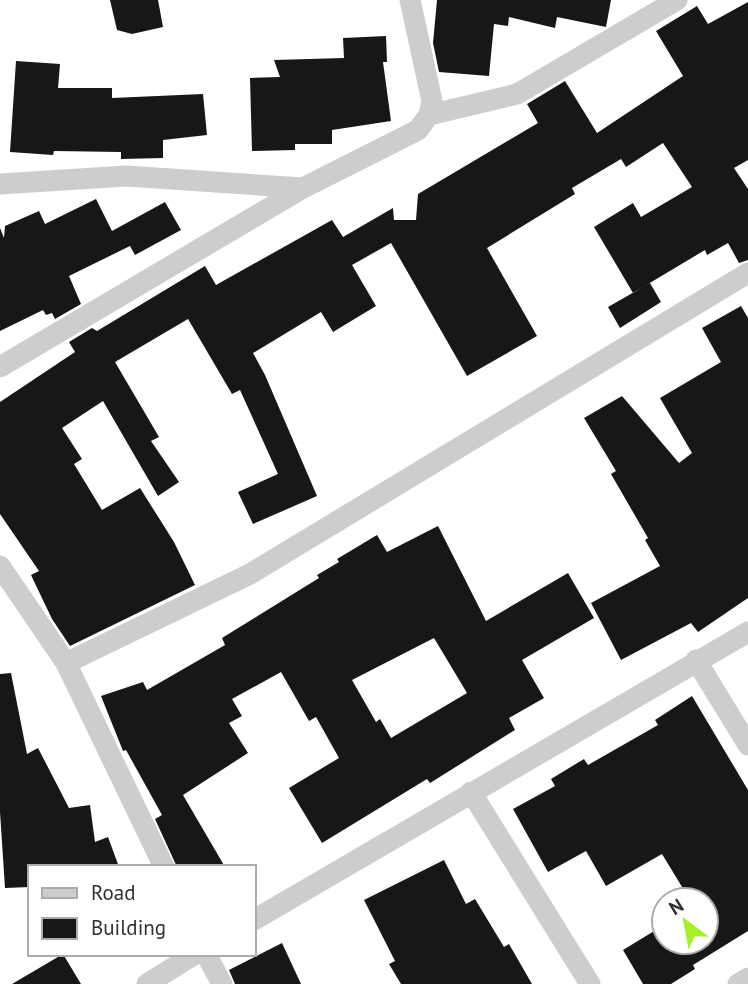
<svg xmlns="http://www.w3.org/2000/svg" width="748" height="984" font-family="'PT Sans',sans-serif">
<rect width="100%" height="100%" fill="#fff"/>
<path fill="#171717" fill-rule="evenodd" d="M 110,0 L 158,0 L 163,27 L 132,34 L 117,30 Z
M 437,0 L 611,0 L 606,27 L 557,17 L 555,28 L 509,17 L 508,26 L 494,24 L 489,76 L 439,72 L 433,43 Z
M 748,2 L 748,160 L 734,168 L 748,189 L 748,260 L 739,263 L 728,243 L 707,255 L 705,250 L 633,293 L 594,227 L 633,203 L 641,217 L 692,187 L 663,143 L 626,167 L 621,159 L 572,188 L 575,194 L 487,248 L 537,336 L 467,376 L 391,243 L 352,265 L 376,306 L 333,332 L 321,312 L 253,353 L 265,375 L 317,496 L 253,524 L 238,492 L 278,474 L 240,390 L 232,394 L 188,319 L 115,362 L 159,437 L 151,441 L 179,482 L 158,496 L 103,401 L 62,428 L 82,459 L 74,464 L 102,510 L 140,488 L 174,542 L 195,585 L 70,646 L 52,619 L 31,575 L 39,571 L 0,514 L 0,402 L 75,352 L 69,342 L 92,328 L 97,331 L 205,266 L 216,285 L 332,220 L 343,237 L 393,208 L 394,220 L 416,220 L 418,194 L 538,123 L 527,104 L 565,81 L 597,133 L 683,76 L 656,31 L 697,6 L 708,24 Z
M 386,36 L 387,62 L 383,62 L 391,121 L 332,130 L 332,144 L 295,144 L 295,150 L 252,151 L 250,78 L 280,77 L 274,60 L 344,58 L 343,38 Z
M 16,61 L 60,64 L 58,88 L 112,88 L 112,98 L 203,94 L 207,135 L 163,140 L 163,158 L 121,159 L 121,152 L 54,151 L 53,155 L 10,152 Z
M 96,199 L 112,231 L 165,202 L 181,230 L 135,255 L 130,246 L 69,276 L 81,304 L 55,319 L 52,313 L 46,315 L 43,310 L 0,331 L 0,228 L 4,238 L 5,226 L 39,211 L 45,224 Z
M 650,283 L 661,302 L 620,328 L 608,307 Z
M 741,306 L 748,318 L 748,598 L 698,632 L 691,623 L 621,660 L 591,603 L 660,566 L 645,540 L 648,538 L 611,474 L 616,471 L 584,418 L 622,396 L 679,463 L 692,453 L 660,398 L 721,362 L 702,328 Z
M 438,526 L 486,621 L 568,573 L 594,618 L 522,660 L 544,698 L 509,718 L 515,730 L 430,783 L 427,779 L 322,843 L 289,788 L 339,758 L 316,717 L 309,721 L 281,672 L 232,699 L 242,716 L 229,723 L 248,753 L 183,795 L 225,867 L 177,867 L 155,819 L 162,815 L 126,750 L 123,751 L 101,696 L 143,682 L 147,690 L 225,645 L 222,638 L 319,578 L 317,575 L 339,562 L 337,559 L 377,535 L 387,552 ZM 434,638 L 467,693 L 391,738 L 380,719 L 376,722 L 352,680 Z
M 11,673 L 27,754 L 38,748 L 69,808 L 90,805 L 95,842 L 108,837 L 119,867 L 30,867 L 30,887 L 5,888 L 0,812 L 0,674 Z
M 692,696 L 748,790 L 748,931 L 693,965 L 695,969 L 671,984 L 643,984 L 623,950 L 664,925 L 664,942 L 706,942 L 706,900 L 690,900 L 662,854 L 606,886 L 586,851 L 548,872 L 513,809 L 555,786 L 551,779 L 584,759 L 588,765 L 658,725 L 655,720 Z
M 444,860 L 466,904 L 475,899 L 504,947 L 509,944 L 532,984 L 401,984 L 389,964 L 395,961 L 364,900 Z
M 282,943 L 301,984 L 235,984 L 229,970 Z
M 63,954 L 81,984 L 12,984 Z"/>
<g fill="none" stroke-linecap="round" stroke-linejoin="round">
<path stroke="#cdcdcd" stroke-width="21" d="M 429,115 L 517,94 L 677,0
M 0,184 L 126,176 L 303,188 L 418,130 L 429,115 L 432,101 L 410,0
M 0,367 L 303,188
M 0,566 L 66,663 L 164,867
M 696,660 L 748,745
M 66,663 L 250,574 L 748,273
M 471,792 L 590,984
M 254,920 L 748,632
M 206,954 L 222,984
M 147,984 L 195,954
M 738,984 L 748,978"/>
</g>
<rect x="28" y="865" width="228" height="91" fill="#ffffff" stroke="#acacac" stroke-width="2"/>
<rect x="42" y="888" width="35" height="10" fill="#cdcdcd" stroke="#acacac" stroke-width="2"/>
<text x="91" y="900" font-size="21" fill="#303030">Road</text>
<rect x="42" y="918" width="35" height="21" fill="#171717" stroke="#acacac" stroke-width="2"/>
<text x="91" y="935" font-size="21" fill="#303030">Building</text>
<g transform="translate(685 921) rotate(328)"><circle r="33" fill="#ffffff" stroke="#acacac" stroke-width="2"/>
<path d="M0-5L12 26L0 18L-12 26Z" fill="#a5f128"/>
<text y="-10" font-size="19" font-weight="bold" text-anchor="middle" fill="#303030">N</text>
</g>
</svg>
